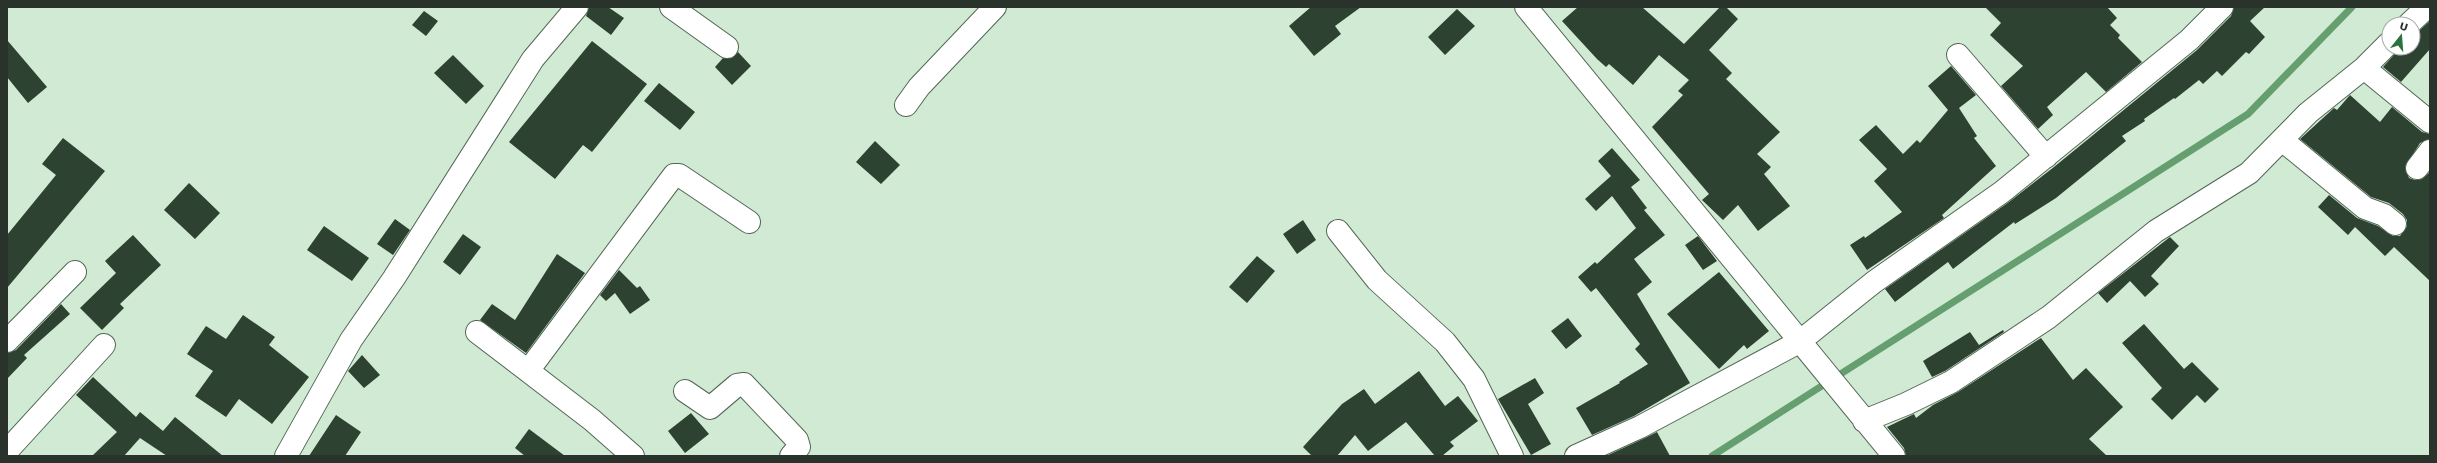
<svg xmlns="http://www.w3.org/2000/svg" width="2437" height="463" font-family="'Work Sans',sans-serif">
<rect width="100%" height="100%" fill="#d0ead4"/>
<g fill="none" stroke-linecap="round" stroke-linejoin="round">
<path stroke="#659f70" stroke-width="7" d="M 1712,456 L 2248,114 L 2352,7"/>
</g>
<path fill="#2d4230" d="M 589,7 L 608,7 L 624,18 L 611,35 L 586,16 Z
M 1311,7 L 1361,7 L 1335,26 L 1341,34 L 1314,56 L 1289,26 Z
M 1578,7 L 1642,7 L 1684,44 L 1720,7 L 1726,7 L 1738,19 L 1709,50 L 1732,73 L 1726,79 L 1780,132 L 1757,154 L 1771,167 L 1764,174 L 1790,206 L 1758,231 L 1738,205 L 1723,220 L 1702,200 L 1709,194 L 1652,127 L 1683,95 L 1678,91 L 1689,80 L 1659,55 L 1633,85 L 1609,64 L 1606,67 L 1597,59 L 1562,21 Z
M 1985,7 L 2107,7 L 2117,18 L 2110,25 L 2120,35 L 2118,38 L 2142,62 L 2106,92 L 2086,72 L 2047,107 L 2053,115 L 2038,129 L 2001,86 L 2023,66 L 1990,35 L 2001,23 Z
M 2234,7 L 2265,7 L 2250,21 L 2265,37 L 2249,54 L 2246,52 L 2222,76 L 2217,71 L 2203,84 L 2199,80 L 2175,99 L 2174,98 L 2144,119 L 2145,121 L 2122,136 L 2126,141 L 2056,198 L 2015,224 L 2014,222 L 1953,269 L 1948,262 L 1895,302 L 1885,289 L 2009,202 L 2054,167 L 2197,50 L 2231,16 Z
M 1457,9 L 1475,26 L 1445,55 L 1428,37 Z
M 424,11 L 438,21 L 426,36 L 412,25 Z
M 2430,21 L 2430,49 L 2401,82 L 2383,67 L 2400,48 L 2413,48 L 2413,36 Z
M 7,40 L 47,87 L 28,103 L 7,77 Z
M 592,41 L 647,84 L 592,152 L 583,145 L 555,179 L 509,142 Z
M 738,52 L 751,66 L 732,85 L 715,67 L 723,58 L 732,58 Z
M 453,55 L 484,86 L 466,104 L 434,73 Z
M 1951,66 L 1976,95 L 1959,108 L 1977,136 L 1974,138 L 1996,166 L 1942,215 L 1944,218 L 1867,270 L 1850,245 L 1864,236 L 1865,238 L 1902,212 L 1874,181 L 1887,169 L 1859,140 L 1876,125 L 1903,154 L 1917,140 L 1920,143 L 1948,110 L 1928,86 Z
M 659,83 L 695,112 L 680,130 L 644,101 Z
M 2350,95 L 2380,122 L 2392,107 L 2422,132 L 2430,134 L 2430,139 L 2420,143 L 2405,167 L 2409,178 L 2415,180 L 2422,179 L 2430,172 L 2430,281 L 2394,247 L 2385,256 L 2355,227 L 2348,235 L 2318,207 L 2329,195 L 2357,218 L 2378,226 L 2393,236 L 2400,236 L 2407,226 L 2407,220 L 2403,214 L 2389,203 L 2371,197 L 2300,139 L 2334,108 L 2337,110 Z
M 63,138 L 105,171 L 7,288 L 7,235 L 56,175 L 42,164 Z
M 875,141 L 900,165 L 881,184 L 856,162 Z
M 1612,148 L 1640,180 L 1631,187 L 1647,208 L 1644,210 L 1665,235 L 1634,259 L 1652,282 L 1637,294 L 1690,383 L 1634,416 L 1592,435 L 1576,408 L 1620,383 L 1619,382 L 1648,364 L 1635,349 L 1640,344 L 1596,288 L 1591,292 L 1578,277 L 1595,262 L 1597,264 L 1636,228 L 1612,196 L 1596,211 L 1585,199 L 1611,176 L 1598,161 Z
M 189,183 L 220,213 L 195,239 L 164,210 Z
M 395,219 L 410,230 L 393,255 L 377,244 Z
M 1303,220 L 1316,240 L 1297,254 L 1283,234 Z
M 324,226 L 369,258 L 352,281 L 307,250 Z
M 463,234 L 481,247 L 460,275 L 443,262 Z
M 133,235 L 161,265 L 120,304 L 124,308 L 102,330 L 80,308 L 116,273 L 105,261 Z
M 1698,236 L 1717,261 L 1703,270 L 1685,245 Z
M 2170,237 L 2179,246 L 2151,276 L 2159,284 L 2145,297 L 2130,281 L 2107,303 L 2098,293 Z
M 557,254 L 585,273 L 526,353 L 480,320 L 492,304 L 515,320 Z
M 1257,256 L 1275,271 L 1247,303 L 1229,287 Z
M 619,270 L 637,288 L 640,286 L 650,300 L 630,314 L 615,293 L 606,301 L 600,295 Z
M 1719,272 L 1769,331 L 1747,349 L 1744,345 L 1719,369 L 1667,314 Z
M 61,304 L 70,314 L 24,355 L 27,358 L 7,379 L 7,353 L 16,350 Z
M 243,315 L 275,337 L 269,345 L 309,377 L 272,424 L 239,399 L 226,417 L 195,396 L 213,371 L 187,354 L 206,326 L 226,339 Z
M 1568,318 L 1582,336 L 1566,349 L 1551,331 Z
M 2144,324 L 2184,369 L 2192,362 L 2219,389 L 2205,403 L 2197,395 L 2172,420 L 2151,399 L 2162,388 L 2122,343 Z
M 2003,330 L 2004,332 L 1945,371 L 1932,377 L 1923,361 L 1970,332 L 1979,345 Z
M 2041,338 L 2073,380 L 2086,368 L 2123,407 L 2089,439 L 2107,456 L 1906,456 L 1904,448 L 1887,427 L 1914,414 L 1916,418 L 1933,405 L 1958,392 Z
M 362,355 L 380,375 L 364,388 L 348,371 Z
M 1419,371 L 1445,406 L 1458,396 L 1478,421 L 1450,442 L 1454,446 L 1442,456 L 1435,456 L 1406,422 L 1368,451 L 1355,435 L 1337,456 L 1312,456 L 1303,447 L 1342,404 L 1364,389 L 1375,404 Z
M 93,377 L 136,417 L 140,412 L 163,431 L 175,417 L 223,456 L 167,456 L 140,438 L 124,456 L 92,456 L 117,432 L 76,395 Z
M 1535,378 L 1544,393 L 1528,404 L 1551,444 L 1531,455 L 1498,399 Z
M 691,413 L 709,434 L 685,453 L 668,431 Z
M 336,415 L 361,432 L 345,456 L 309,456 Z
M 529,429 L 565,456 L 525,456 L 515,448 Z
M 1657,432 L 1670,456 L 1606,456 L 1645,438 Z"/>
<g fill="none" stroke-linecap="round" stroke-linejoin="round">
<g stroke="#516754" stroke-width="24">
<path id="minor" d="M 671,7 L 727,47
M 1526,7 L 1894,456
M 2409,24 L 2427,7
M 1958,55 L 2046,157
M 2364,68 L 2430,122
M 906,105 L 919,87 L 995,7
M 2282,140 L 2365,208 L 2384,215 L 2395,224
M 2417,168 L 2430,151
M 1338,231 L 1377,280 L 1445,342 L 1474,379 L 1512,456
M 477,332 L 592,420 L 633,456
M 7,341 L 75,272
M 528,371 L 674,175 L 679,175 L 749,222
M 685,391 L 710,408 L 737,385 L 744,384 L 797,440 L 799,447 L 791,456
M 1864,421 L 1906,404 L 1951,382 L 2049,317 L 2156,231 L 2249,173 L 2308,113 L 2364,68 L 2389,43
M 7,451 L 104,345
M 286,456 L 351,340 L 394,278 L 533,59 L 577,7
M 1576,456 L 1640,427 L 1799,342 L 1874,282 L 2002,192 L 2189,40 L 2222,7"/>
</g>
<use href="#minor" stroke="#fff" stroke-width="22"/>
</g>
<rect width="2437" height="463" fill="none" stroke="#29332b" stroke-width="16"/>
<g transform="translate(2401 36) rotate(17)"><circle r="19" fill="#ffffff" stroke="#a9adaa"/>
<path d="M0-3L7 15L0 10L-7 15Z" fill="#2c723e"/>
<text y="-6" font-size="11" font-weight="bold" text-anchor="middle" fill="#29332b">U</text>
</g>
</svg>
